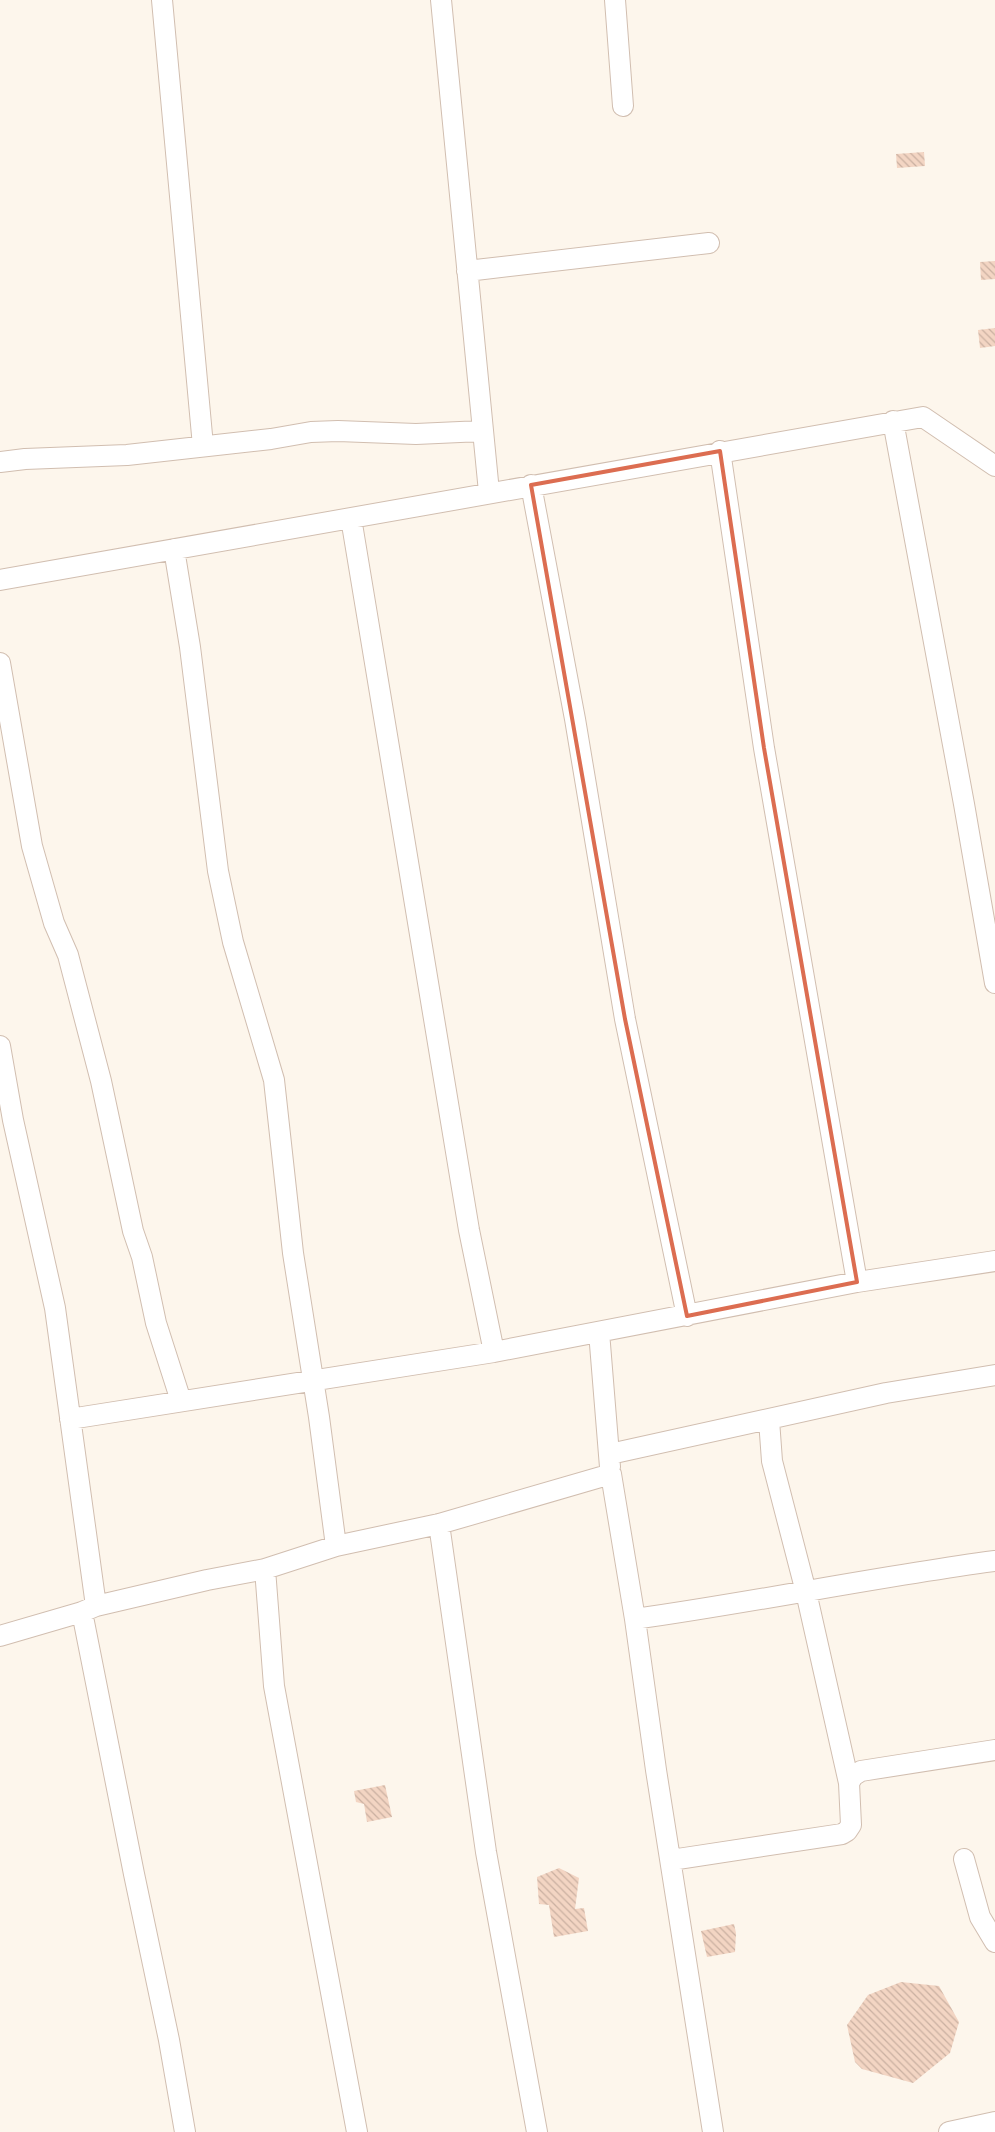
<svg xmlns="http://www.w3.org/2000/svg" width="995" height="2132" font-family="'Varela Round',sans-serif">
<defs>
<pattern id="building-back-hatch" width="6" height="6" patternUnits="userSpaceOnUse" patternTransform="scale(1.25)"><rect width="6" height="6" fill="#f3d5c3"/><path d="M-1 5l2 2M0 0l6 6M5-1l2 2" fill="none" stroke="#cab0a1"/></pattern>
</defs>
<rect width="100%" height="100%" fill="#fdf6ec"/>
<path fill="url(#building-back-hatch)" d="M 924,152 L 925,166 L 897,168 L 896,154 Z
M 995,261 L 995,279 L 981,280 L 980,262 Z
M 995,328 L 995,346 L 980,348 L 978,330 Z
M 385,1785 L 392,1817 L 367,1822 L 364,1804 L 356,1802 L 354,1791 Z
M 559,1868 L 579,1878 L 575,1909 L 584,1908 L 588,1931 L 554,1937 L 549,1905 L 539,1904 L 537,1877 Z
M 734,1924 L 736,1933 L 735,1952 L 707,1957 L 701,1931 Z
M 901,1982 L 939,1986 L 959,2022 L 950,2053 L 913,2083 L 862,2069 L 855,2062 L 847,2025 L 868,1995 Z"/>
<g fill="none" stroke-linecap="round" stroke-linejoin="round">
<g stroke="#d1beb0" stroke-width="22">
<path id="minor" d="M 162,0 L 203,446
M 441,0 L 489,492
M 615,0 L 623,106
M 467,271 L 709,243
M 893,421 L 964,804 L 995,983
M 720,451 L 764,748 L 857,1282
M 0,462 L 25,459 L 127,455 L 271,439 L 311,432 L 338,431 L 416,434 L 482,431
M 531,485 L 575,719 L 625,1019 L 687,1316
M 351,518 L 469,1230 L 494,1352
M 174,549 L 190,647 L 218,871 L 233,942 L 274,1080 L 293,1253 L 319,1417 L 336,1546
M 0,580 L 923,417 L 995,466
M 0,663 L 32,846 L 54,923 L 68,955 L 101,1081 L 133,1231 L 142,1257 L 156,1323 L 181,1401
M 0,1046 L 13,1120 L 55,1308 L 96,1606
M 599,1332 L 610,1467
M 70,1419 L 494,1352 L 857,1282 L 995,1261
M 769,1420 L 772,1461 L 806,1592 L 849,1783
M 610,1454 L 886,1393 L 995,1375
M 439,1524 L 486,1852 L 537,2132
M 265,1569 L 274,1686 L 357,2132
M 82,1612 L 134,1874 L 169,2040 L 185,2132
M 635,1619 C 756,1602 875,1577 995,1561
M 0,1636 L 82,1612 L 96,1606 L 207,1580 L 265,1569 L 336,1546 L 439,1524 L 611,1474 L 635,1619 L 656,1770 L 713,2132
M 964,1859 L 980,1917 L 995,1942
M 671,1860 L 842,1834 L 847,1831 L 851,1825 L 849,1783 L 853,1776 L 861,1771 L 995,1750
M 949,2132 L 995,2122"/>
</g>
<use href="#minor" stroke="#fff" stroke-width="20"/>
</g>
<path fill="none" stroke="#dc6d51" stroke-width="4" stroke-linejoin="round" d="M 720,451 L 764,748 L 857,1282 L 687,1316 L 625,1019 L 531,485 Z"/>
</svg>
